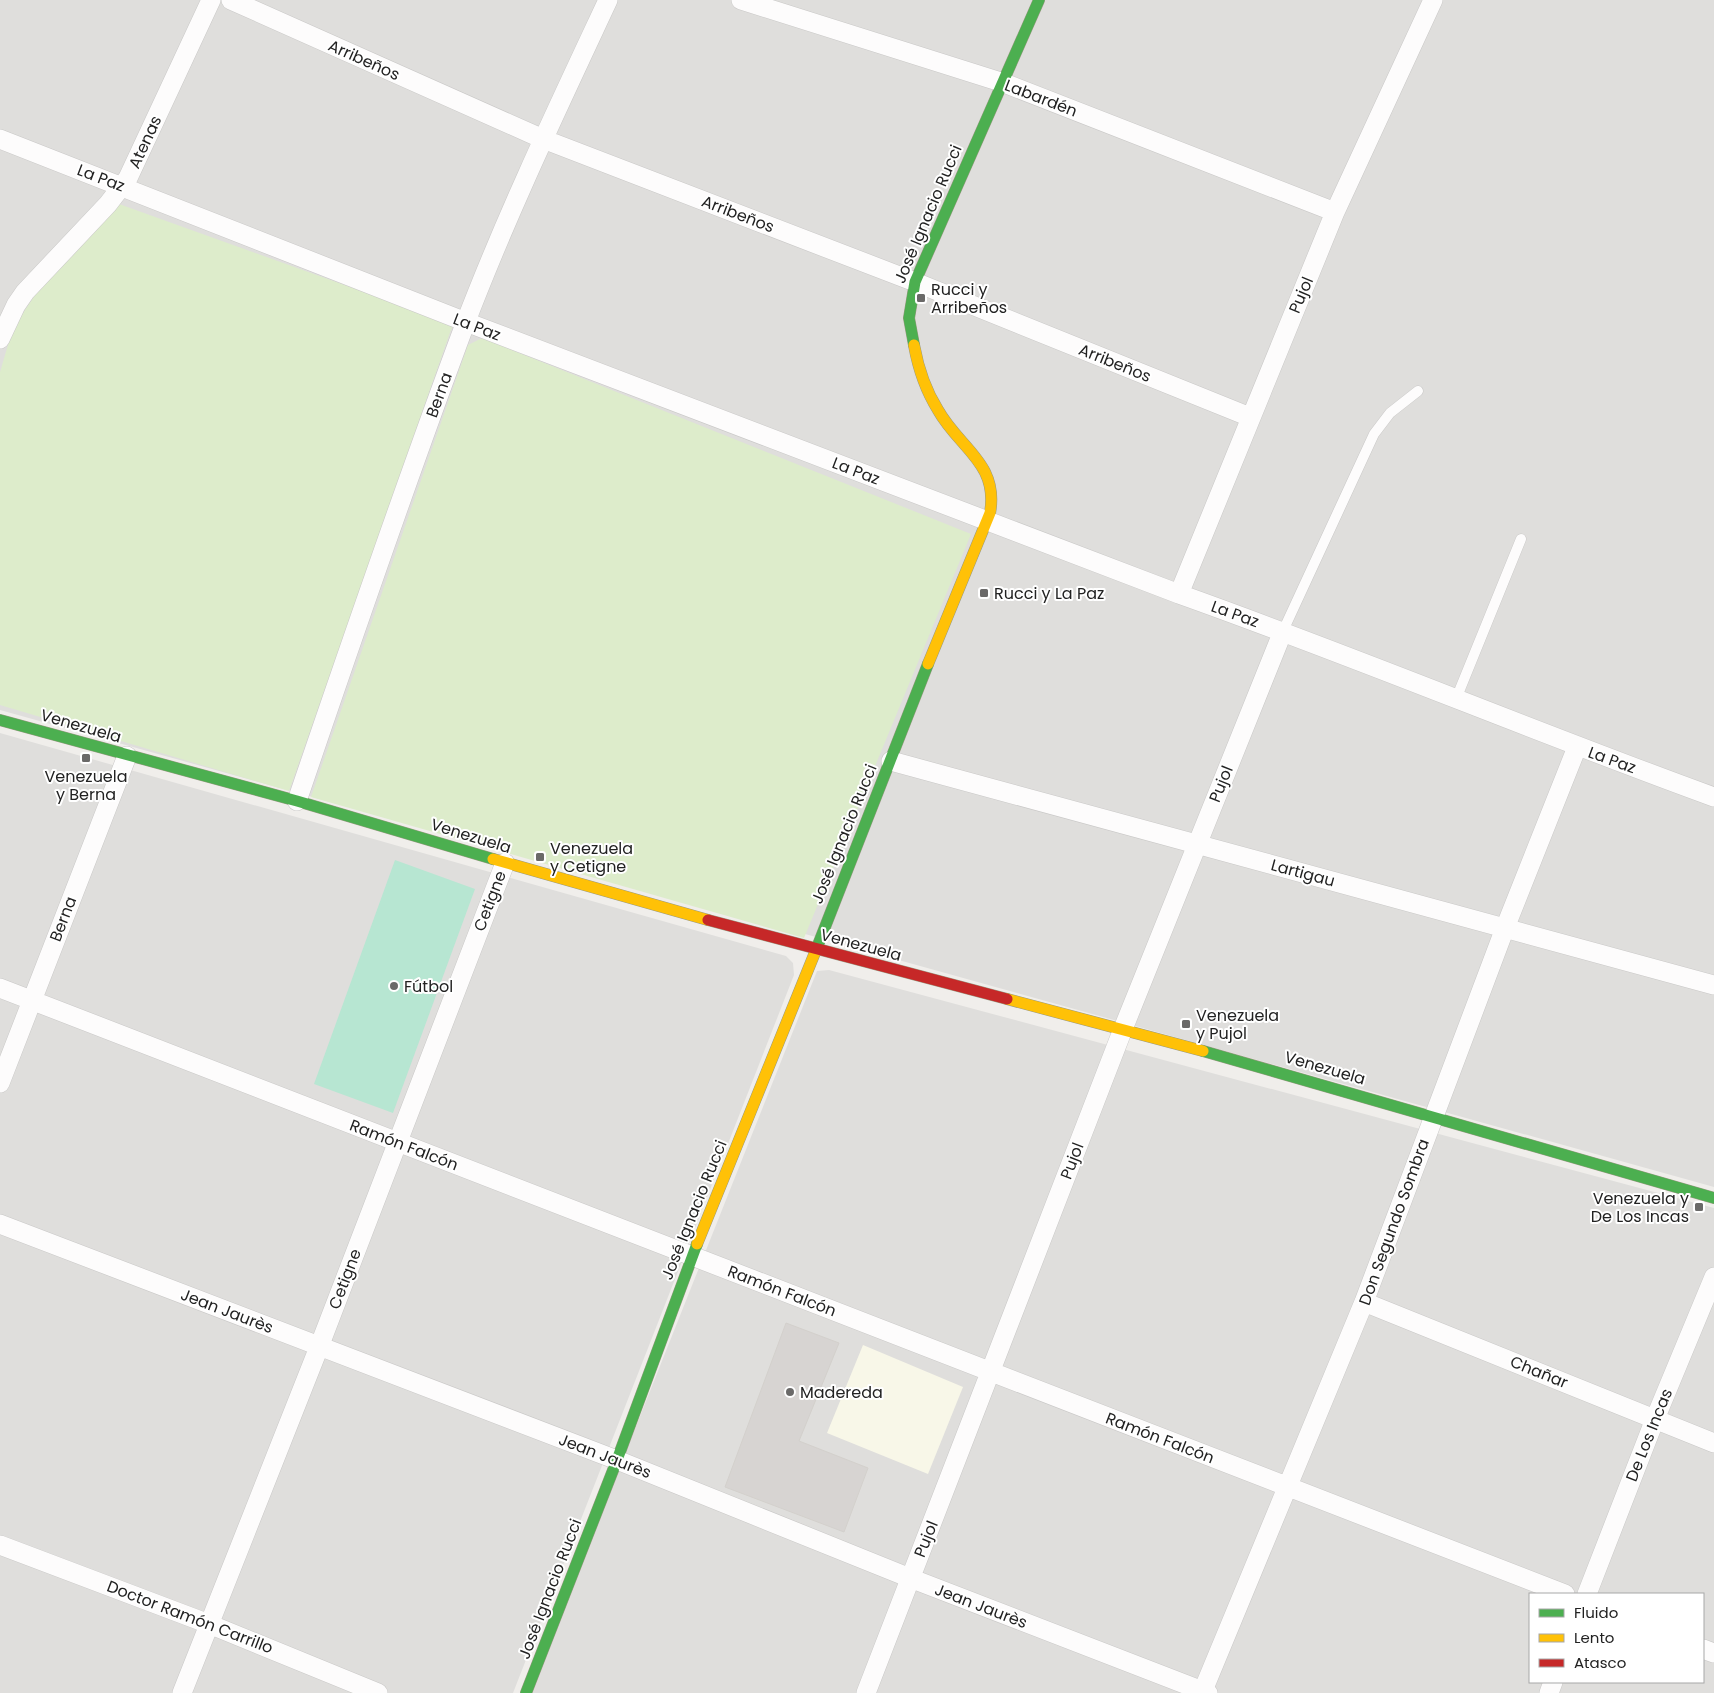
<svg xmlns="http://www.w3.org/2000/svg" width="1714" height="1693" font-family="Poppins,sans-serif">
<rect width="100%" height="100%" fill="#f0eeeb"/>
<path fill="#dfdedc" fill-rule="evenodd" d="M 0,0 L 1714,0 L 1714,1187 L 0,710 Z
M 0,733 L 786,956 L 793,963 L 794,975 L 513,1693 L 0,1693 Z
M 829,970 L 1714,1208 L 1714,1693 L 530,1693 L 817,971 ZM 1530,1594 L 1703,1594 L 1703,1682 L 1530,1682 Z"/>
<path fill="#f8f7e8" d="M 863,1345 L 963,1387 L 928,1474 L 827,1433 Z"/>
<path fill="#ddeccb" d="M 119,204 L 453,324 L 289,791 L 0,705 L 0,372 L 13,328 L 45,280 Z
M 482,338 L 971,534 L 804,938 L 311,797 L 468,345 Z"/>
<path fill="#b7e6d2" d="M 395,860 L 475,889 L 393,1113 L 314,1084 Z"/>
<path fill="#d7d4d2" stroke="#d3d0cc" d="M 786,1323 L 839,1343 L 799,1441 L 868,1468 L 844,1532 L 725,1487 Z"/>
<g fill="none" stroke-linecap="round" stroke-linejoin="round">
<g stroke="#c9c8c7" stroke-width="11">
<path id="lane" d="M 1283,631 L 1374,434 L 1390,413 L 1418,391
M 1456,699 L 1521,539"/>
</g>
<g stroke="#c9c8c7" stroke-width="20">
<path id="street" d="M 231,0 L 543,139 L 915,282 L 1250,417
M 741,0 L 1004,83 L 1335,212
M 0,139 L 466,322 L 1179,594 C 1359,658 1535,732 1714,797
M 0,339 L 16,305 L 25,292 L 108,204 L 128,178 L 211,0
M 1179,594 L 1335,212 L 1433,0
M 891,761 L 1714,985
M 297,801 C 351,642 406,482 465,324 C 507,214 558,107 608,0
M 0,988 L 1565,1594
M 0,1083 L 127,756
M 0,1224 L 617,1460 L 910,1578 L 1208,1693
M 1364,1302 L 1714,1443
M 0,1545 L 209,1624 L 378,1693
M 1587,1594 L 1655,1419 L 1714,1277
M 1703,1649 L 1714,1653
M 182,1693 L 319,1347 L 505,863
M 866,1693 L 1123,1029 L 1283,631
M 1202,1693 L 1364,1302 L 1505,928 L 1577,747
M 1549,1693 L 1553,1682"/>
</g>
<g stroke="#999a82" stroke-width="12">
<path id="fast" d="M 914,345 L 909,318 L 915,282 L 1039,0
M 0,720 L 297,801 L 493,859
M 816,950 L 928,664
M 1203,1051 L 1714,1198
M 526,1693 L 617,1460 L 697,1244"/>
</g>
<g stroke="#999a82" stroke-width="12">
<path id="slow" d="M 914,345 C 918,367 926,391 938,410 C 959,448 999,463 990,513 L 928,664
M 493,859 L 708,920
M 1007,999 L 1203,1051
M 697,1244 L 816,950"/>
</g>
<g stroke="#999a82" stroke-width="12">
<path id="jam" d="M 708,920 L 1007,999"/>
</g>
<use href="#lane" stroke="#fdfcfc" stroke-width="10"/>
<use href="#street" stroke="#fdfcfc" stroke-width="19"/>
<use href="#fast" stroke="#4caf50" stroke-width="11"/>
<use href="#slow" stroke="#ffc107" stroke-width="11"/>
<use href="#jam" stroke="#c62828" stroke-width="11"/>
</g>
<g fill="#6a6968" stroke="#fff" stroke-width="2">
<rect x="916" y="293" width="10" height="10" rx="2.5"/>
<rect x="979" y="588" width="10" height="10" rx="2.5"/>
<rect x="81" y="753" width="10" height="10" rx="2.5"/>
<rect x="535" y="852" width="10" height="10" rx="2.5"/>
<circle cx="394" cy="986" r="5"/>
<rect x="1181" y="1019" width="10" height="10" rx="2.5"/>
<rect x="1694" y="1202" width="10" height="10" rx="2.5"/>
<circle cx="790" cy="1392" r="5"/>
</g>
<g text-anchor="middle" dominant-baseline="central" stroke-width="4" stroke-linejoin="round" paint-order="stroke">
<g font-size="16" fill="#222" stroke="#fff">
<text transform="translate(364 60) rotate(24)">Arribeños</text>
<text transform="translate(1041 98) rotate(21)">Labardén</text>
<text transform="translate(145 142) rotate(-65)">Atenas</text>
<text transform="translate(101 178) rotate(21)">La Paz</text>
<text transform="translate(738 214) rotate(21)">Arribeños</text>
<text transform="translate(928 214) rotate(-67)">José Ignacio Rucci</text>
<text transform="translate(1301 295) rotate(-67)">Pujol</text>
<text transform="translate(477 327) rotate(21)">La Paz</text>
<text transform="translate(1115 363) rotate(22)">Arribeños</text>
<text transform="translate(439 395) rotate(-70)">Berna</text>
<text transform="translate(856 471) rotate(21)">La Paz</text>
<text transform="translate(1235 614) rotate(20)">La Paz</text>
<text transform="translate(81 726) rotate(16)">Venezuela</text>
<text transform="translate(1612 760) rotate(20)">La Paz</text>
<text transform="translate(1221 784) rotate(-68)">Pujol</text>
<text transform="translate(844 834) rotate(-68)">José Ignacio Rucci</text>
<text transform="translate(471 836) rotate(17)">Venezuela</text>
<text transform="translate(1303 873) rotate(15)">Lartigau</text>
<text transform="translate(490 901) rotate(-69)">Cetigne</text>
<text transform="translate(63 919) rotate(-69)">Berna</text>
<text transform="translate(861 945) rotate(15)">Venezuela</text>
<text transform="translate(1325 1068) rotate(16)">Venezuela</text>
<text transform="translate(404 1145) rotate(21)">Ramón Falcón</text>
<text transform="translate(1072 1161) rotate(-69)">Pujol</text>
<text transform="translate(694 1210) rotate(-68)">José Ignacio Rucci</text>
<text transform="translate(1394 1222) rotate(-70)">Don Segundo Sombra</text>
<text transform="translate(345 1279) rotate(-69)">Cetigne</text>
<text transform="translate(782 1291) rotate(21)">Ramón Falcón</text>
<text transform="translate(227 1311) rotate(21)">Jean Jaurès</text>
<text transform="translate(1539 1372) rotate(22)">Chañar</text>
<text transform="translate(1649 1435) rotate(-68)">De Los Incas</text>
<text transform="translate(1160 1438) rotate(21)">Ramón Falcón</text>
<text transform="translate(605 1456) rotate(21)">Jean Jaurès</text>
<text transform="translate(926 1539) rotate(-68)">Pujol</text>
<text transform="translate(550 1589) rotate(-69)">José Ignacio Rucci</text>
<text transform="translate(981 1606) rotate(21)">Jean Jaurès</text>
<text transform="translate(190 1617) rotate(21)">Doctor Ramón Carrillo</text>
</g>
<g font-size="16" fill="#222" stroke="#fff" text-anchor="start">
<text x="931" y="289">Rucci y<tspan x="931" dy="18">Arribeños</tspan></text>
<text x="994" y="593">Rucci y La Paz</text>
<text x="86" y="776" text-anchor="middle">Venezuela<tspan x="86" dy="18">y Berna</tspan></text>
<text x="550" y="848">Venezuela<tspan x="550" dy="18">y Cetigne</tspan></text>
<text x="404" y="986">Fútbol</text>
<text x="1196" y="1015">Venezuela<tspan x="1196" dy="18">y Pujol</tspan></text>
<text x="1689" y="1198" text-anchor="end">Venezuela y<tspan x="1689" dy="18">De Los Incas</tspan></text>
<text x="800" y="1392">Madereda</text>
</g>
</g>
<rect x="1529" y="1593" width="175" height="90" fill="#ffffff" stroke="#a7a7a7"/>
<rect x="1539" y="1609" width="25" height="8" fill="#4caf50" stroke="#a7a7a7"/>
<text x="1574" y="1618" font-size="15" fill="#222222">Fluido</text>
<rect x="1539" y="1634" width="25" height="8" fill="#ffc107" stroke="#a7a7a7"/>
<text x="1574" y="1643" font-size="15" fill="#222222">Lento</text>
<rect x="1539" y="1659" width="25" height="8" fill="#c62828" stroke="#a7a7a7"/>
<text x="1574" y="1668" font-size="15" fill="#222222">Atasco</text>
</svg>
